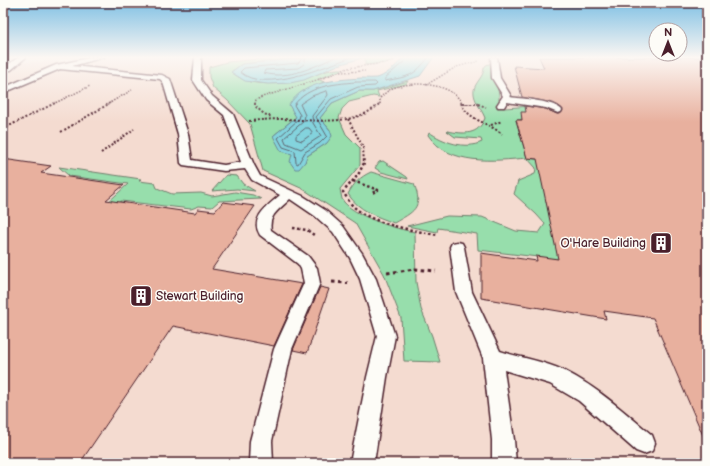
<svg xmlns="http://www.w3.org/2000/svg" width="710" height="466" font-family="'Balsamiq Sans',sans-serif">
<rect width="100%" height="100%" fill="#f9ede5"/>
<filter id="ink" filterUnits="userSpaceOnUse"><feTurbulence type="fractalNoise" baseFrequency=".025" numOctaves="2"/><feDisplacementMap in="SourceGraphic" scale="8" xChannelSelector="R" yChannelSelector="G"/><feConvolveMatrix kernelMatrix="1 2 1 2 8 2 1 2 1" color-interpolation-filters="sRGB"/></filter>
<g filter="url(#ink)">
<path fill="#f4dbd0" d="M 75,57 L 707,57 L 707,463 L 3,463 L 3,62 L 69,61 Z"/>
<path fill="#97deac" stroke="#707e6c" d="M 275,57 L 313,57 L 242,64 L 231,72 C 235,75 240,78 244,80 C 257,86 292,84 305,79 C 319,74 329,68 344,69 L 318,79 L 324,82 L 300,93 L 296,117 L 273,136 L 292,154 L 305,162 L 307,156 L 327,143 L 330,130 L 320,118 L 332,103 L 359,91 L 373,91 L 408,81 L 406,84 L 377,91 L 379,97 L 373,96 L 349,102 L 342,109 L 339,118 L 346,134 L 360,148 L 360,165 L 340,189 C 341,192 341,196 342,199 C 350,215 398,230 415,232 L 416,282 L 421,309 L 432,336 L 440,362 L 404,361 L 401,318 L 384,274 L 355,223 L 303,189 L 263,171 L 250,124 L 227,100 L 213,88 L 209,77 L 209,67 L 227,62 L 271,58 Z
M 365,57 L 393,57 L 393,60 L 385,63 L 365,65 Z
M 492,63 L 499,95 L 499,107 L 505,108 L 531,106 L 555,111 L 558,115 L 516,120 L 527,158 L 566,163 L 589,263 L 478,250 L 477,234 L 438,228 L 437,232 L 407,226 L 447,216 L 482,217 L 516,231 L 539,233 L 545,224 L 536,214 L 514,194 L 518,181 L 535,174 L 536,168 L 527,158 C 494,161 449,166 428,135 L 429,132 C 443,142 465,150 482,142 L 481,139 L 455,137 L 447,131 C 464,134 478,136 485,118 C 482,110 475,102 474,94 C 472,84 484,78 484,68 L 486,65 Z
M 383,161 L 407,177 L 408,179 L 381,172 L 375,168 L 379,162 Z
M 59,167 L 141,179 L 139,181 L 155,183 L 157,188 L 172,194 L 201,193 L 212,196 L 235,192 L 253,195 L 261,199 L 219,201 L 212,207 L 199,206 L 191,209 L 121,201 L 103,216 L 95,214 L 128,184 L 69,176 Z
M 371,172 L 414,184 C 424,208 413,212 394,223 C 376,216 359,211 348,194 C 354,183 360,177 371,172 Z
M 226,175 L 237,176 L 243,184 L 255,191 L 237,189 L 212,191 Z"/>
<path fill="#83d3dd" stroke="#6c8b96" d="M 313,57 L 366,57 L 338,65 L 304,80 L 290,83 L 268,84 L 245,81 L 231,72 L 242,64 Z
M 403,57 L 434,57 L 420,76 L 373,91 L 359,91 L 332,103 L 320,118 L 330,130 L 332,136 L 327,143 L 307,156 L 305,162 L 299,169 L 295,169 L 290,162 L 292,154 L 281,151 L 273,136 L 296,117 L 289,105 C 304,81 335,80 361,78 C 367,78 375,79 380,77 C 387,74 399,64 403,57 Z"/>
<g fill="none" stroke-linecap="round" stroke-linejoin="round">
<path stroke="#616772" stroke-width="1" d="M 301,57 L 301,60 L 298,63 L 244,68 L 240,72 C 265,94 325,66 352,57
M 306,57 L 304,64 L 298,68 L 265,70 L 264,73 C 288,80 314,67 335,57
M 406,57 L 405,61 L 385,78 L 385,81 C 410,76 413,77 429,57
M 355,82 L 375,82 L 377,84 L 375,86 L 358,87 L 331,99 L 316,117 L 327,136 L 320,143 L 305,152 L 298,164 L 296,163 L 295,151 L 283,147 L 278,138 L 299,119 L 300,115 L 294,105 C 308,86 333,84 355,82 Z
M 327,91 L 328,95 L 312,116 L 313,123 L 321,136 L 301,149 L 286,143 L 284,138 L 304,121 L 305,115 L 300,104 L 312,96 Z
M 306,128 L 309,128 L 313,133 L 302,141 L 296,139 L 296,136 Z"/>
</g>
<path fill="#e8b09e" stroke="#4a1f2b" d="M 539,57 L 707,57 L 707,445 L 653,318 L 604,311 L 606,319 L 481,298 L 481,253 L 537,261 L 536,256 L 558,259 L 537,159 L 527,158 L 516,120 L 522,120 L 521,112 L 526,112 L 525,106 L 546,109 L 557,114 L 561,113 L 563,111 L 559,106 L 553,103 L 522,97 L 514,66 L 544,68 Z
M 3,159 L 51,166 L 41,173 L 124,185 L 106,200 L 195,213 L 198,209 L 215,211 L 223,202 L 255,206 L 212,269 L 302,284 L 274,346 L 173,326 L 80,463 L 3,463 Z
M 320,287 L 329,289 L 307,353 L 293,350 Z"/>
<g fill="none" stroke-linecap="round" stroke-linejoin="round">
<g stroke="#4a1f2b" stroke-width="3">
<path id="service" d="M 19,57 L 26,57 L 11,70 L 3,70 L 3,66 L 6,66 Z
M 93,57 L 104,57 L 72,66 L 162,75 L 170,79 L 188,134 L 192,160 L 224,165 L 241,162 L 224,115 L 206,100 L 193,80 L 195,57 L 201,57 L 201,80 L 212,96 L 233,114 L 254,165 L 260,176 L 303,196 L 325,210 L 343,226 L 362,253 L 376,279 L 395,336 L 387,377 L 374,463 L 350,463 L 367,377 L 377,336 L 360,279 L 350,258 L 333,232 L 315,216 L 290,199 C 280,209 268,215 271,230 L 308,256 L 317,268 L 320,283 L 292,349 L 272,441 L 273,463 L 249,463 L 250,441 L 274,349 L 304,283 L 301,269 L 298,264 L 260,235 C 249,218 269,205 280,195 L 252,180 L 245,169 L 224,171 L 183,165 L 181,163 L 178,134 L 163,82 L 160,79 L 60,69 L 3,93 L 3,88 L 56,65 Z
M 491,57 L 497,57 L 500,78 L 511,96 L 510,97 C 524,99 554,101 562,110 L 561,112 L 558,113 L 546,108 L 507,102 L 504,107 L 498,107 L 497,105 L 503,96 L 492,78 Z
M 457,242 L 462,243 L 464,247 L 472,292 L 500,351 C 521,358 544,361 565,371 C 597,387 624,412 652,435 L 655,443 L 652,451 L 644,454 L 636,451 L 579,401 L 550,384 L 504,370 L 514,440 L 516,463 L 492,463 L 492,440 L 483,358 L 456,292 L 450,247 L 452,243 Z"/>
</g>
<path stroke="#4a1f2b" stroke-width="1.5" stroke-dasharray="1.5 1.5" stroke-linecap="butt" d="M 340,72 L 365,71
M 426,85 L 456,67 L 479,61
M 53,104 L 90,86
M 108,104 L 132,90
M 255,104 L 256,100 L 262,97 L 320,79 L 348,68 L 391,62 L 396,59 L 396,57
M 380,104 L 380,98 C 385,93 389,89 396,87 C 415,81 453,83 462,104
M 462,104 L 479,104"/>
<path stroke="#4a1f2b" stroke-width="2" stroke-dasharray="2 2" stroke-linecap="butt" d="M 255,103 L 255,106 L 264,114 L 272,117
M 461,103 C 468,120 489,123 502,134
M 462,104 L 478,104 L 486,107
M 348,119 L 363,147 L 364,164
M 249,121 C 260,120 271,119 283,119 C 313,120 357,127 380,103
M 491,125 L 502,121
M 3,129 L 55,103
M 61,132 L 110,103
M 101,153 L 134,129"/>
<path stroke="#4a1f2b" stroke-width="2.5" stroke-dasharray="2.5 2.5" stroke-linecap="butt" d="M 364,163 L 358,175 L 343,192 C 346,196 348,201 352,205 C 370,224 412,230 437,235
M 353,181 L 378,190 L 372,193
M 293,228 L 307,230 L 314,235"/>
<path stroke="#4a1f2b" stroke-width="3" stroke-dasharray="3.5 3.5" stroke-linecap="butt" d="M 387,273 L 415,269 L 436,271
M 332,282 L 348,283"/>
<use href="#service" fill="#fdfcf7" fill-rule="evenodd"/>
</g>
</g>
<linearGradient id="sky" x2="0" y2="1"><stop stop-color="#7fc0e4"/><stop offset="0.47" stop-color="#fcf7f3"/><stop offset="1" stop-color="#fcf7f3" stop-opacity="0"/></linearGradient>
<rect width="710" height="122" fill="url(#sky)"/>
<defs>
<g id="building-square" transform="scale(1.15)"><rect x="-9" y="-9" width="18" height="18" rx="4" fill="#4a1f2b" stroke="#fdfcf7"/><path d="M-4-6H4V6H1V3H-1V6H-4ZM-2.5-4.3h1.7v1.8h-1.7ZM.8-4.3h1.7v1.8H.8ZM-2.5-1h1.7V.8h-1.7ZM.8-1h1.7V.8H.8Z" fill="#fff"/></g>
</defs>
<g fill-rule="evenodd">
<use href="#building-square" x="661" y="243"/>
<use href="#building-square" x="141" y="296"/>
</g>
<g text-anchor="middle" dominant-baseline="central" stroke-width="3" stroke-linejoin="round" paint-order="stroke">
<g font-size="12" fill="#4a1f2b" stroke="#fdfcf7" text-anchor="end">
<text x="646" y="243">O'Hare Building</text>
<text x="156" y="296" text-anchor="start">Stewart Building</text>
</g>
</g>
<rect width="710" height="466" fill="none" stroke="#fdfcf7" stroke-width="16"/>
<rect x="8" y="8" width="694" height="450" fill="none" stroke="#4a1f2b" stroke-width="1.5" filter="url(#ink)"/>
<g transform="translate(668 42)"><circle r="19" fill="#fdfcf7" stroke="#b5a4a5"/>
<path d="M0-3L7 15L0 10L-7 15Z" fill="#4a1f2b"/>
<text y="-6" font-size="11" font-weight="bold" text-anchor="middle" fill="#4a1f2b">N</text>
</g>
</svg>
